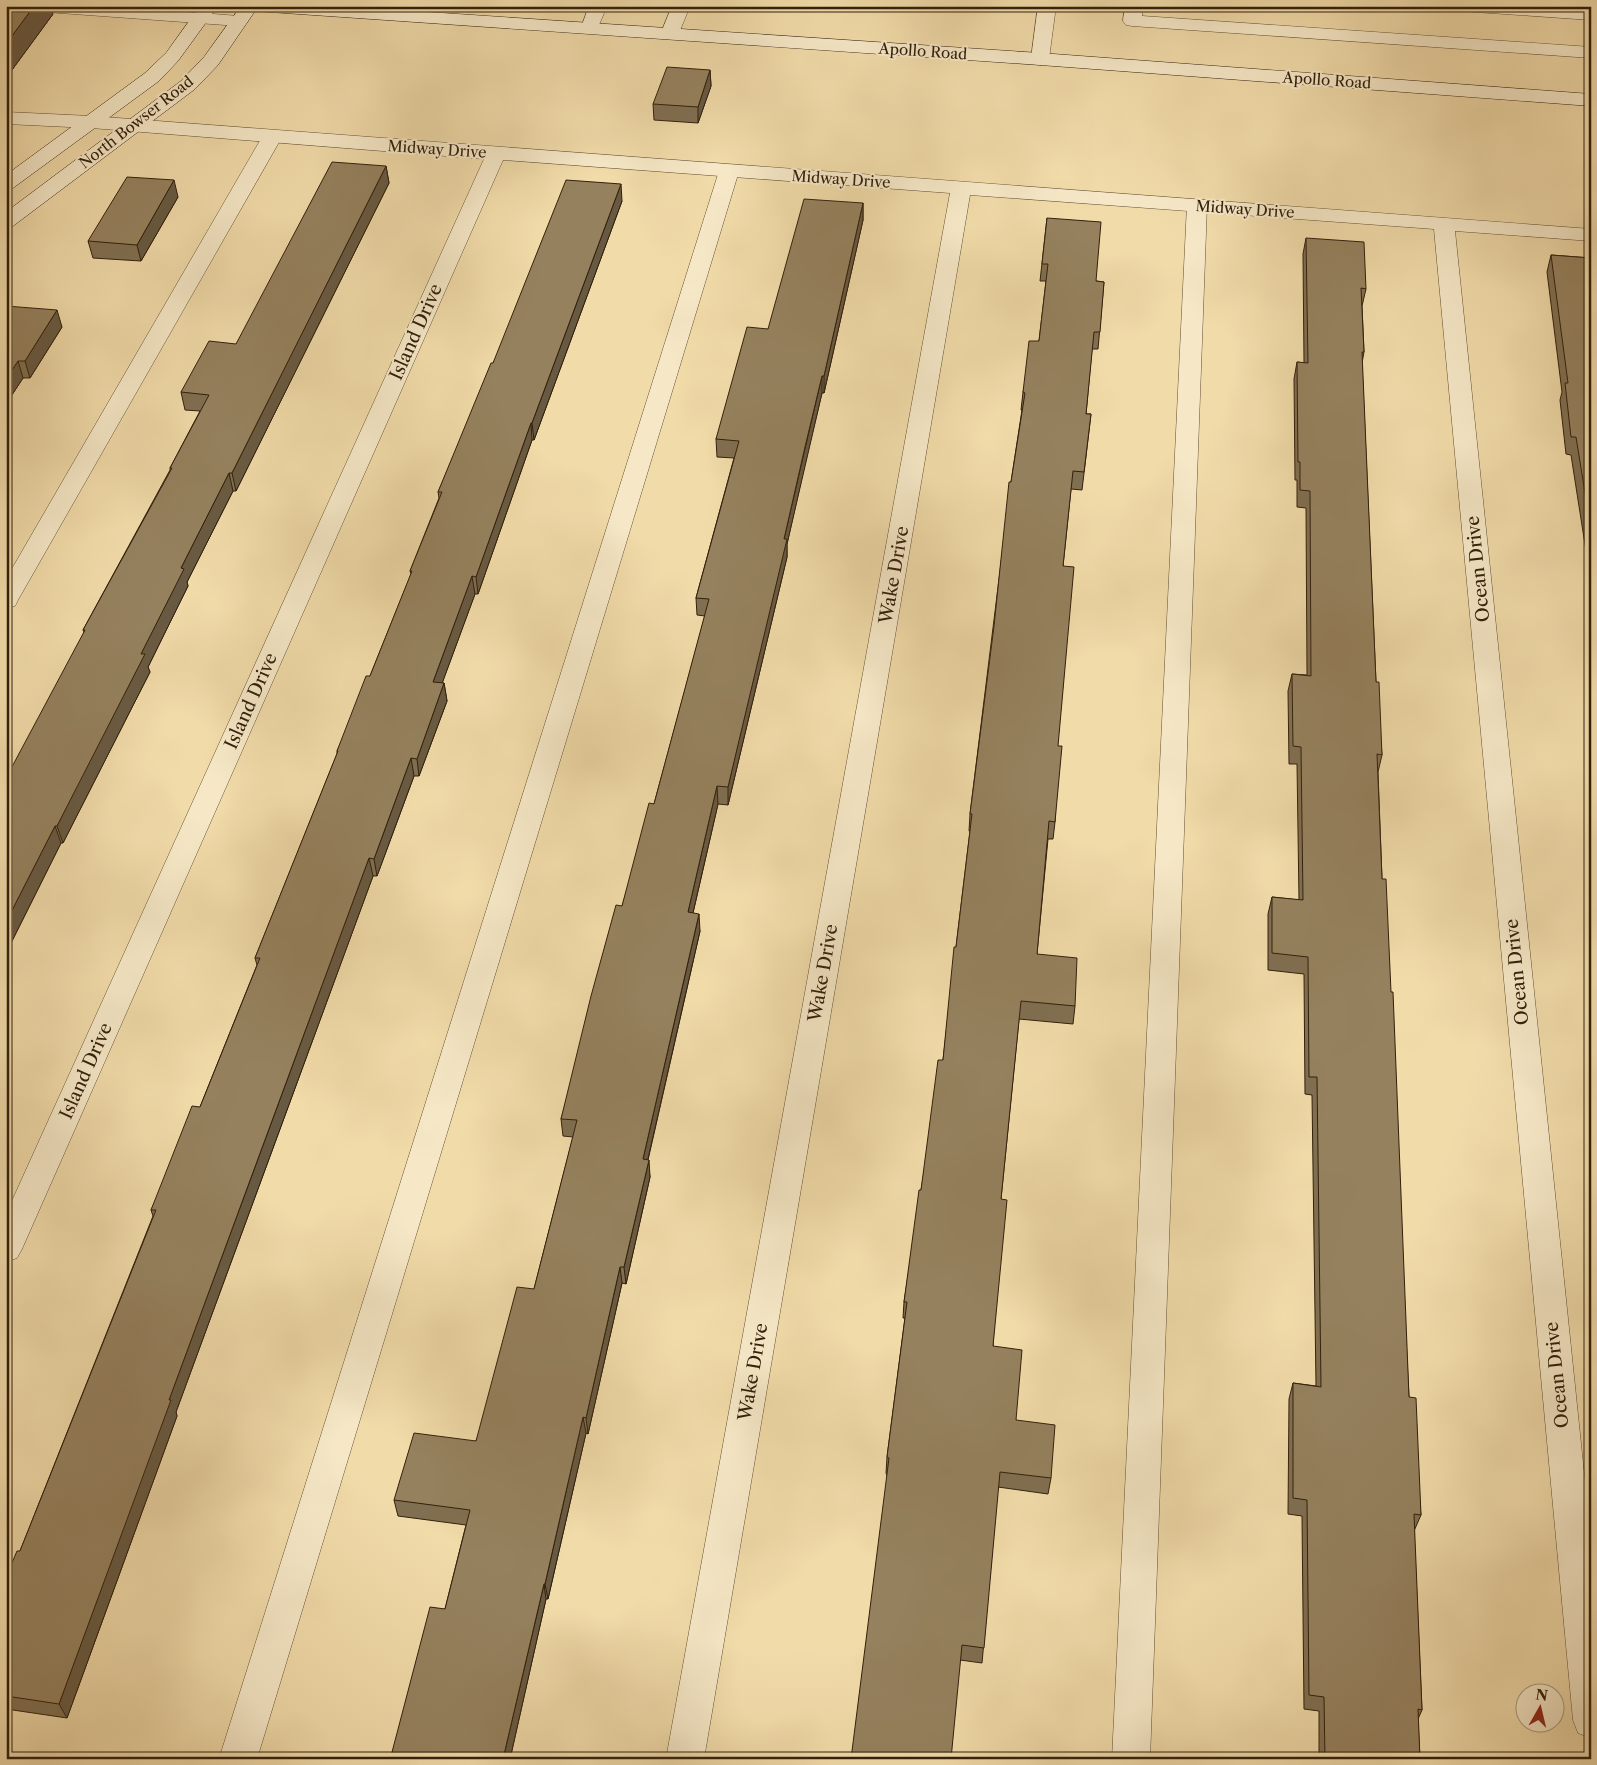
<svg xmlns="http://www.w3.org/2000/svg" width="1597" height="1765" font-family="'Libre Caslon Text',serif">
<rect width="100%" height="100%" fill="#f1dba9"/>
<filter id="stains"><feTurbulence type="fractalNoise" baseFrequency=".004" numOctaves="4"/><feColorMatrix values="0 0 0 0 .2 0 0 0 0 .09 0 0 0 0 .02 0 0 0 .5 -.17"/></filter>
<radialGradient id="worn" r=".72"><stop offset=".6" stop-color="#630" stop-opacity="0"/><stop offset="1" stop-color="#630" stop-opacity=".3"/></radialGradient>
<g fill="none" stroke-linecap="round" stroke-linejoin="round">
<g stroke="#624f33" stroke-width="1">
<path id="lane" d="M 23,6 L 109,6 L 239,16 L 245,17 L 248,21 L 245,25 L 239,26 L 32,11 L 26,10 Z
M 589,6 L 607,6 L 596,32 L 590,33 L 584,32 L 581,28 Z
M 672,6 L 690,6 L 679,33 L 676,37 L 670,38 L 664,37 L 661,33 Z
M 1125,6 L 1143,6 L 1142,16 L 1591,47 L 1591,58 L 1132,26 L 1126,25 L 1123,21 Z
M 1452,6 L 1542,6 L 1591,10 L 1591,20 L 1461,11 L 1455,10 Z
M 272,131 L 279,133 L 282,137 L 18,600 L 15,606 L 6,608 L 6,579 L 262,137 L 265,133 Z
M 729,165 L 736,167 L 739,171 L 257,1759 L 219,1759 L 719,171 L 722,167 Z
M 1197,199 L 1204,201 L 1207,205 L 1150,1759 L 1112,1759 L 1187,205 L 1190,201 Z"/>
</g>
<g stroke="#624f33" stroke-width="1">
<path id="street" d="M 1038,6 L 1056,6 L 1049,59 L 1047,63 L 1040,65 L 1033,63 L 1031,59 Z
M 6,112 L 91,116 L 1591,229 L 1591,241 L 1455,231 L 1591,1540 L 1591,1738 L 1578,1733 L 1573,1720 L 1434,229 L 970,195 L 704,1759 L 666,1759 L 950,193 L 503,160 L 22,1249 L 17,1258 L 6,1262 L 6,1214 L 484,159 L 91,128 L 6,124 Z"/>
</g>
<g stroke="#32200c" stroke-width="1">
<path id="secondary" d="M 200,6 L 218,6 L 178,61 L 159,81 L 13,188 L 6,190 L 6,175 L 145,73 L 166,53 Z
M 241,6 L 337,6 L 1040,53 L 1591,94 L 1591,106 L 1040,65 L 255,11 L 218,65 L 195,89 L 13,226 L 6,228 L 6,212 L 181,81 L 204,57 Z"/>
</g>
<use href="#lane" fill="#f6e8c7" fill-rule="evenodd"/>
<use href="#street" fill="#f6e8c7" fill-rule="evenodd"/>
<use href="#secondary" fill="#f6e8c7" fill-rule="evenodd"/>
</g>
<path fill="#806f51" stroke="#32200c" d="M 6,6 L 53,14 L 9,74 L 6,74 Z
M 710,70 L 711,86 L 698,123 L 654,120 L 653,104 Z
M 386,166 L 389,183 L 236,491 L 233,491 L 187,582 L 188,586 L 148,667 L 150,672 L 63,843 L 61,843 L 6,953 L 84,632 L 83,630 L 170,470 L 170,468 L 200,411 L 185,410 L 181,392 L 236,344 Z
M 178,197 L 141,261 L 93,258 L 88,241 Z
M 622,201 L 534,440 L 532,440 L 478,594 L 475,594 L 442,683 L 444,683 L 447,701 L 419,776 L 414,776 L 377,876 L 373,876 L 176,1412 L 177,1416 L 67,1718 L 6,1709 L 6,1577 L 20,1551 L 153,1216 L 151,1210 L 200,1107 L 257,965 L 255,958 L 337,754 L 337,751 L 370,676 L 411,574 L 410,571 L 439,498 L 438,492 L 493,363 Z
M 863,203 L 863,220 L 824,393 L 822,393 L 805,464 L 787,544 L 787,557 L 728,805 L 718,804 L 693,913 L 700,931 L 648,1160 L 650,1177 L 626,1284 L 622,1283 L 588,1434 L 586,1433 L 548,1599 L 546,1599 L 510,1759 L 392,1759 L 391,1756 L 445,1609 L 466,1525 L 398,1516 L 394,1500 L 476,1441 L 534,1289 L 573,1137 L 563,1136 L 561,1119 L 622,906 L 654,804 L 705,616 L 697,615 L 696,598 L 734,458 L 717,457 L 716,439 L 768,329 Z
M 1047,218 L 1096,281 L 1104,282 L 1098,349 L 1092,349 L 1086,414 L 1091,414 L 1082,490 L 1071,489 L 1063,566 L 1055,822 L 1053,839 L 1048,839 L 1037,954 L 1075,1006 L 1073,1024 L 1019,1019 L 1001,1199 L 993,1346 L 1016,1420 L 1051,1478 L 1048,1494 L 998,1487 L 982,1663 L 960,1660 L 886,1473 L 887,1457 L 905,1318 L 903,1318 L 904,1302 L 921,1190 L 943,1060 L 956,947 L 970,831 L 969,831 L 970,814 L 1011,482 L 1022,410 L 1021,410 L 1023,392 L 1039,341 L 1046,281 L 1040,281 Z
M 1306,238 L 1366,289 L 1362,306 L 1364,352 L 1362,363 L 1376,682 L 1382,755 L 1378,772 L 1382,879 L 1409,1397 L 1421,1515 L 1414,1531 L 1422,1710 L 1418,1719 L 1420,1759 L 1319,1759 L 1319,1711 L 1304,1709 L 1302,1516 L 1288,1514 L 1289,1399 L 1293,1383 L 1316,1386 L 1312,1095 L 1305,1094 L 1304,974 L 1268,970 L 1268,914 L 1272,897 L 1299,900 L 1297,764 L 1289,764 L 1288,691 L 1292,674 L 1307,675 L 1306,508 L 1297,507 L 1297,480 L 1295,480 L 1294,379 L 1297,362 L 1304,363 L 1303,254 Z
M 1551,255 L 1591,258 L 1591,583 L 1571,455 L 1566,454 L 1560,400 L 1562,392 L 1547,272 Z
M 6,306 L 62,327 L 30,378 L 23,378 L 6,404 Z"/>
<path fill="#685a42" stroke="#32200c" d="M 34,6 L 51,6 L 53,14 L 9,74 L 6,64 L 6,44 Z
M 710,70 L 711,86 L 698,123 L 698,107 Z
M 386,166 L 389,183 L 236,491 L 232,473 Z
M 174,180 L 178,197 L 141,261 L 137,245 Z
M 621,184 L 622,201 L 534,440 L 532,423 Z
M 863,203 L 863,220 L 824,393 L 824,376 Z
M 57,310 L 62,327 L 30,378 L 25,361 Z
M 18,361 L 23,378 L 6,404 L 6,379 Z
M 822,376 L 822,393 L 787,544 L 787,557 L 728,805 L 728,787 L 784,539 Z
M 531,423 L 532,440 L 478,594 L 476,577 Z
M 229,473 L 233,491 L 187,582 L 188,586 L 148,667 L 150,672 L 63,843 L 57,826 L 141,654 L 181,568 Z
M 472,576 L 475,594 L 436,700 L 433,682 Z
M 444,683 L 447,701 L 419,776 L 417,759 Z
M 411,758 L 414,776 L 377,876 L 374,859 Z
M 717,786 L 718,804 L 689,930 L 688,912 Z
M 55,826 L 61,843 L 6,953 L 6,922 Z
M 369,858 L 373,876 L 176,1412 L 177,1416 L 67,1718 L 59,1704 L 169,1400 Z
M 699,914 L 700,931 L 644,1176 L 643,1159 Z
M 649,1160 L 650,1177 L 626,1284 L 624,1267 Z
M 620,1267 L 622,1283 L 588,1434 L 586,1418 Z
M 583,1417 L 586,1433 L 548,1599 L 545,1584 Z
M 544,1584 L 546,1599 L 510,1759 L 503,1759 Z"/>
<path fill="#95815e" stroke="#32200c" d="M 6,6 L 34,6 L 6,44 Z
M 667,67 L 710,70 L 698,107 L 653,104 Z
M 332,162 L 386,166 L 232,473 L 229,473 L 181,568 L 184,569 L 141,654 L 145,654 L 57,826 L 55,826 L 6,922 L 6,778 L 85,630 L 83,630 L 172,468 L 170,468 L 209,395 L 181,392 L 209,341 L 236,344 Z
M 127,177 L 174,180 L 137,245 L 88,241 Z
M 566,180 L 621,184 L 532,423 L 531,423 L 476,577 L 472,576 L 433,682 L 444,683 L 417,759 L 411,758 L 374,859 L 369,858 L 169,1400 L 171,1400 L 59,1704 L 6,1696 L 6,1577 L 17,1551 L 20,1551 L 156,1210 L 151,1210 L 192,1106 L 200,1107 L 260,958 L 255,958 L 338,751 L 337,751 L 366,676 L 370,676 L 412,571 L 410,571 L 442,492 L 438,492 L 491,363 L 493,363 Z
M 804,199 L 863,203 L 824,376 L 822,376 L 805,447 L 784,539 L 787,539 L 728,787 L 717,786 L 688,912 L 699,914 L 643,1159 L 649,1160 L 624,1267 L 620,1267 L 586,1418 L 583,1417 L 545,1584 L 544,1584 L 503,1759 L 410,1759 L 391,1756 L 430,1607 L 445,1609 L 470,1510 L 394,1500 L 414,1433 L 476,1441 L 517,1287 L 534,1289 L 577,1120 L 561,1119 L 591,996 L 616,905 L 622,906 L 649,803 L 654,804 L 709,599 L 696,598 L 739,441 L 716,439 L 747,327 L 768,329 Z
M 1047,218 L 1101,222 L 1096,281 L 1104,282 L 1100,332 L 1094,332 L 1086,414 L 1091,414 L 1084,472 L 1073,471 L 1063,566 L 1074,567 L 1058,746 L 1062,746 L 1055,822 L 1049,821 L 1037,954 L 1077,958 L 1075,1006 L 1021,1001 L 1001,1199 L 1007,1200 L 993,1346 L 1022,1350 L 1016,1420 L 1055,1425 L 1051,1478 L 1000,1472 L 984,1648 L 962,1645 L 951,1759 L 851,1759 L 889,1458 L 887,1457 L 907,1302 L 904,1302 L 919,1190 L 921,1190 L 938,1060 L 943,1060 L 954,947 L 956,947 L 972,814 L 970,814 L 994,626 L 1009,482 L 1011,482 L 1025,393 L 1023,392 L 1029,341 L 1039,341 L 1048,264 L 1042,264 Z
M 1306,238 L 1364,242 L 1366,289 L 1361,288 L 1364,352 L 1362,352 L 1376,682 L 1379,682 L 1382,755 L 1377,754 L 1382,879 L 1386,879 L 1391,992 L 1393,992 L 1409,1397 L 1416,1398 L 1421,1515 L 1414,1514 L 1422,1710 L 1418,1709 L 1420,1759 L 1325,1759 L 1324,1697 L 1309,1695 L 1307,1500 L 1293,1498 L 1293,1383 L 1321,1387 L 1317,1077 L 1309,1077 L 1308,957 L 1272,953 L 1272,897 L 1303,900 L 1301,747 L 1293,746 L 1292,674 L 1311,676 L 1310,491 L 1300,490 L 1300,462 L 1298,462 L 1297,362 L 1308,363 Z
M 1551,255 L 1591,258 L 1591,530 L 1576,437 L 1571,437 L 1565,383 L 1568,383 Z
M 6,306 L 57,310 L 25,361 L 18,361 L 6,379 Z"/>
<g text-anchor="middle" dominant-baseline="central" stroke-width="4" stroke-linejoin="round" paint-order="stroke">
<g font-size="15" fill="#32200c" stroke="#f6e8c7">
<text transform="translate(923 51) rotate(4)">Apollo Road</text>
<text transform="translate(1327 80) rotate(4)">Apollo Road</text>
<text transform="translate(136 122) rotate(-38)">North Bowser Road</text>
<text transform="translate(437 149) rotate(4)">Midway Drive</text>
<text transform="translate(841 179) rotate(4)">Midway Drive</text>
<text transform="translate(1245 209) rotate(4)">Midway Drive</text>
</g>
<g font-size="18" fill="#32200c" stroke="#f6e8c7">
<text transform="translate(416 332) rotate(-66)">Island Drive</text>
<text transform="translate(1478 569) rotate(-96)">Ocean Drive</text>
<text transform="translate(894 575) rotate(-80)">Wake Drive</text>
<text transform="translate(251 701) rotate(-66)">Island Drive</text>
<text transform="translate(1517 972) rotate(-96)">Ocean Drive</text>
<text transform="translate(823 973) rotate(-80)">Wake Drive</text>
<text transform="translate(86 1071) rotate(-66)">Island Drive</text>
<text transform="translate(753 1372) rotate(-80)">Wake Drive</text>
<text transform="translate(1557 1375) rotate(-96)">Ocean Drive</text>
</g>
</g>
<rect width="1597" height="1765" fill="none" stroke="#f1dba9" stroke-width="25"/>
<rect x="8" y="8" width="1582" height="1750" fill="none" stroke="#32200c" stroke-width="2.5"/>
<rect x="12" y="12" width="1572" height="1740" fill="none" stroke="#32200c"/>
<g transform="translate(1540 1708) rotate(8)"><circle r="24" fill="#f6e8c7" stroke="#a8987c"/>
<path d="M0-4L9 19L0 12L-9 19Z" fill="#8f2418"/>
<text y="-8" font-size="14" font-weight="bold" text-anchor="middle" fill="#32200c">N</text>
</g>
<rect width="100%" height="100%" filter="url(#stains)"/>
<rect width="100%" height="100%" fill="url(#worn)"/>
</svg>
